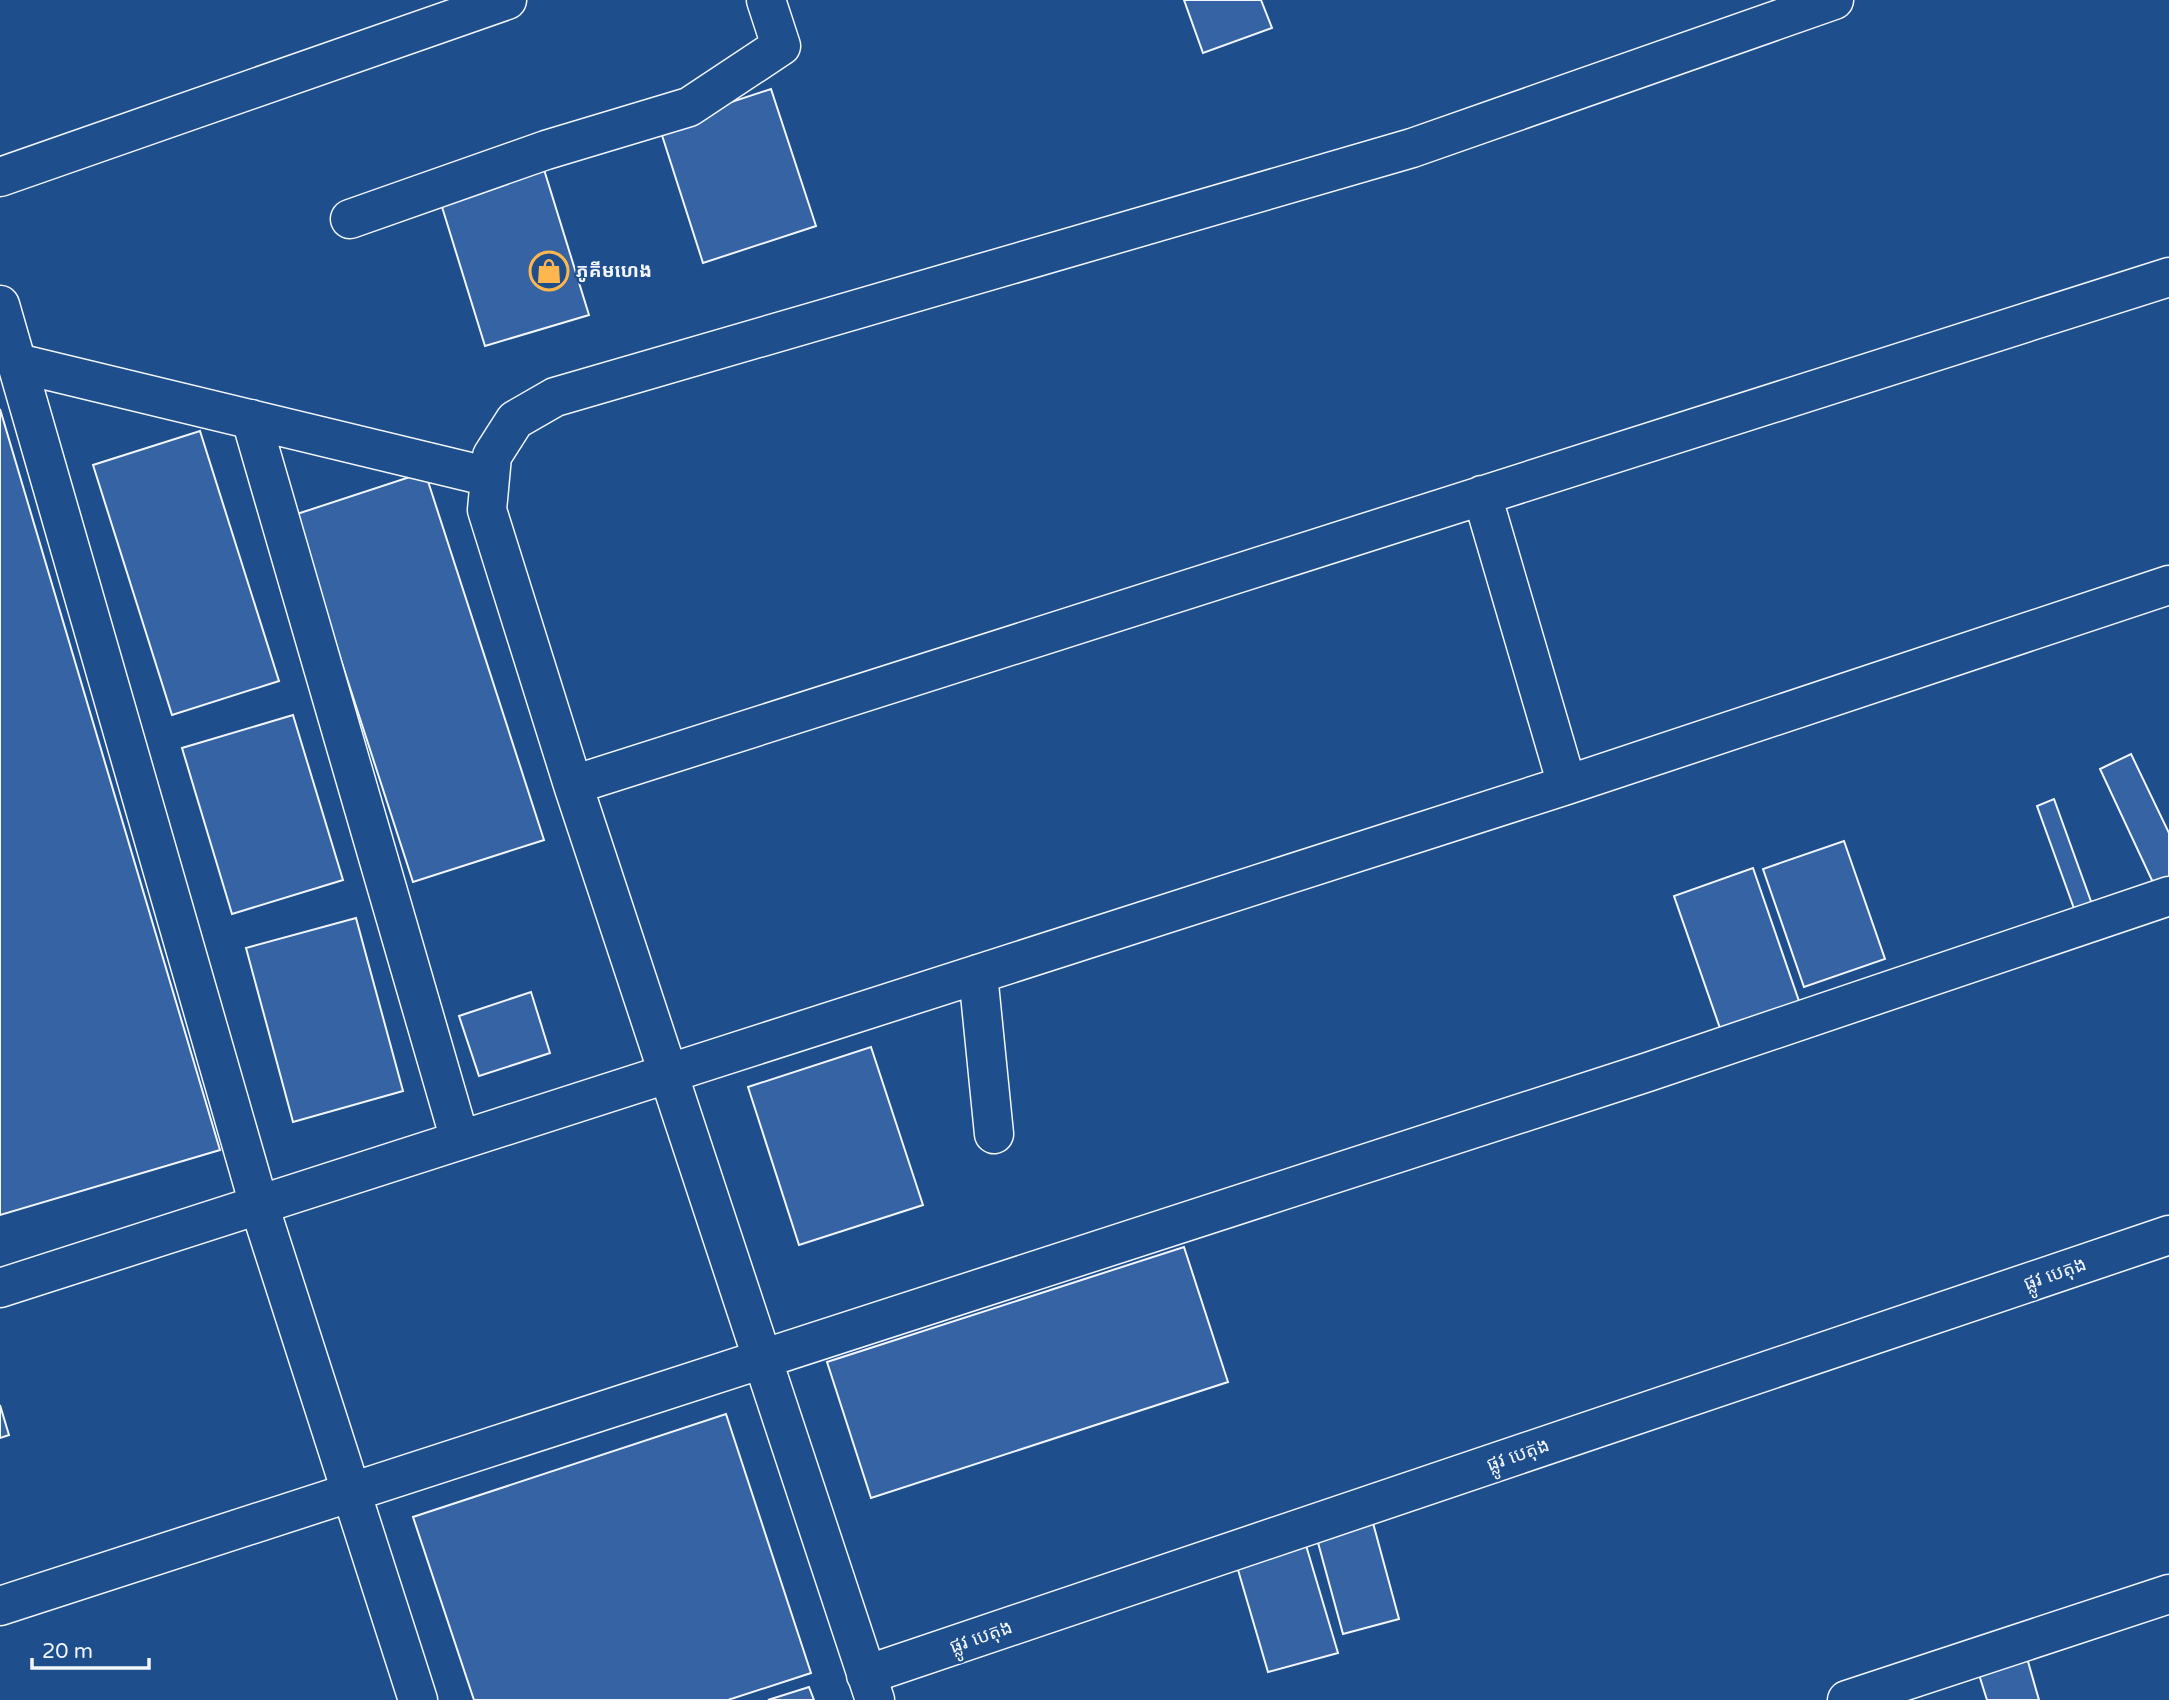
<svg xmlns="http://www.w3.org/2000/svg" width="2169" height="1700" font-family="'Varela Round','Noto Sans Khmer',sans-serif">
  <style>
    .building { fill: #3563a3; stroke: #f2f6ff; stroke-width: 2 }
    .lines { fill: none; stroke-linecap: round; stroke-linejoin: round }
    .minor-casing { stroke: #f2f6ff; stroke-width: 41 }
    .major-casing { stroke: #f2f6ff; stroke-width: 41 }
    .minor { stroke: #1f4e8c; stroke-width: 38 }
    .major { stroke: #1f4e8c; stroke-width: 38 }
    .labels { text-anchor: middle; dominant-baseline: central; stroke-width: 5; stroke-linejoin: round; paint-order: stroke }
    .poi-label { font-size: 19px; font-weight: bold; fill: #f2f6ff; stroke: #1f4e8c; text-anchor: start }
    .street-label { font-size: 19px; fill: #f2f6ff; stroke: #1f4e8c }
  </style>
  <rect width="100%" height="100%" fill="#1f4e8c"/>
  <!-- building -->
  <path class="building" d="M 1184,0 L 1261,0 L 1272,28 L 1203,53 Z
    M 771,89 L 816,226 L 703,263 L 659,126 Z
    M 542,163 L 589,315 L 485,346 L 438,194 Z
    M 0,409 L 220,1150 L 0,1215 Z
    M 200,431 L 279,681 L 172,715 L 93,465 Z
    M 425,472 L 544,840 L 413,882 L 294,515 Z
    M 293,715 L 343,880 L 232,914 L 182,748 Z
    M 2131,754 L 2169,833 L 2169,883 L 2156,889 L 2100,769 Z
    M 2054,799 L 2093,907 L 2076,914 L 2037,806 Z
    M 1844,841 L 1885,959 L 1804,987 L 1763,869 Z
    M 1753,868 L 1801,1007 L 1722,1034 L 1674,896 Z
    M 356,918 L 403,1091 L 293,1122 L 246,948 Z
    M 531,992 L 550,1053 L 479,1076 L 459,1016 Z
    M 871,1047 L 923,1205 L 799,1245 L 748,1087 Z
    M 1184,1247 L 1228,1382 L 871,1498 L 827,1362 Z
    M 0,1405 L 9,1435 L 0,1438 Z
    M 726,1414 L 811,1673 L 728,1700 L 474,1700 L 413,1517 Z
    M 1373,1523 L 1399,1619 L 1343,1634 L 1317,1539 Z
    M 1305,1542 L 1338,1653 L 1268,1672 L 1236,1563 Z
    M 2025,1651 L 2039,1700 L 1987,1700 L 1976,1665 Z
    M 809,1687 L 814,1700 L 768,1700 Z"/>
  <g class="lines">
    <defs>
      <path id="minor" d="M 350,219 L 546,150 L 689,107 L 781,46 L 766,0
        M 0,305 L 259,1205 L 418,1700
        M 17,363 L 490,477
        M 251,419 L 460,1140
        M 1482,495 L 1567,785
        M 573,785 L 2169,277
        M 978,974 L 994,1134
        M 0,1288 L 1567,785 L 2169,585
        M 0,1606 L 1648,1072 L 2169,896
        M 866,1675 L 2169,1235
        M 875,1700 L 573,785 L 487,510 L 492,456 L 515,420 L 555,397 L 1412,148 L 1834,0
        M 1847,1700 L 2169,1594"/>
      <path id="major" d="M 0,177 L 507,0"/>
    </defs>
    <!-- minor casing -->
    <use href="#minor" class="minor-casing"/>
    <!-- major casing -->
    <use href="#major" class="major-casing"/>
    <!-- minor -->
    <use href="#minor" class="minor"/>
    <!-- major -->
    <use href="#major" class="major"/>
  </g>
  <!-- icons -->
  <defs>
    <symbol id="shop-ring" viewBox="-11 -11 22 22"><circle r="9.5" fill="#1f4e8c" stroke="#ffb74d" stroke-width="1.5"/><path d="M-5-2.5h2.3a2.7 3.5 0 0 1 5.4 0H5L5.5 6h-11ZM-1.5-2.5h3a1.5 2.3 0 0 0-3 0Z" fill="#ffb74d"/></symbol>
  </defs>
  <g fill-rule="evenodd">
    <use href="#shop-ring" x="527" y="249" width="44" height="44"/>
  </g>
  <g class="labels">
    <!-- poi labels -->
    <g class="poi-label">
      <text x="576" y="271">ភូគីមហេង</text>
    </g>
    <!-- street labels -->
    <g class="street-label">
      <text transform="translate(2055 1274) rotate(-19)">ផ្លូវ បេតុង</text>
      <text transform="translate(1518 1455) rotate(-19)">ផ្លូវ បេតុង</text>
      <text transform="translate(981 1637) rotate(-19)">ផ្លូវ បេតុង</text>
    </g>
  </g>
  <!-- scale -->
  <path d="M32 1658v10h117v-10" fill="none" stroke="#f2f6ff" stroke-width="3.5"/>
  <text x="42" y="1658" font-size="21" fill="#f2f6ff" stroke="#1f4e8c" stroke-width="5" paint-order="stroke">20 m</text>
</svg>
